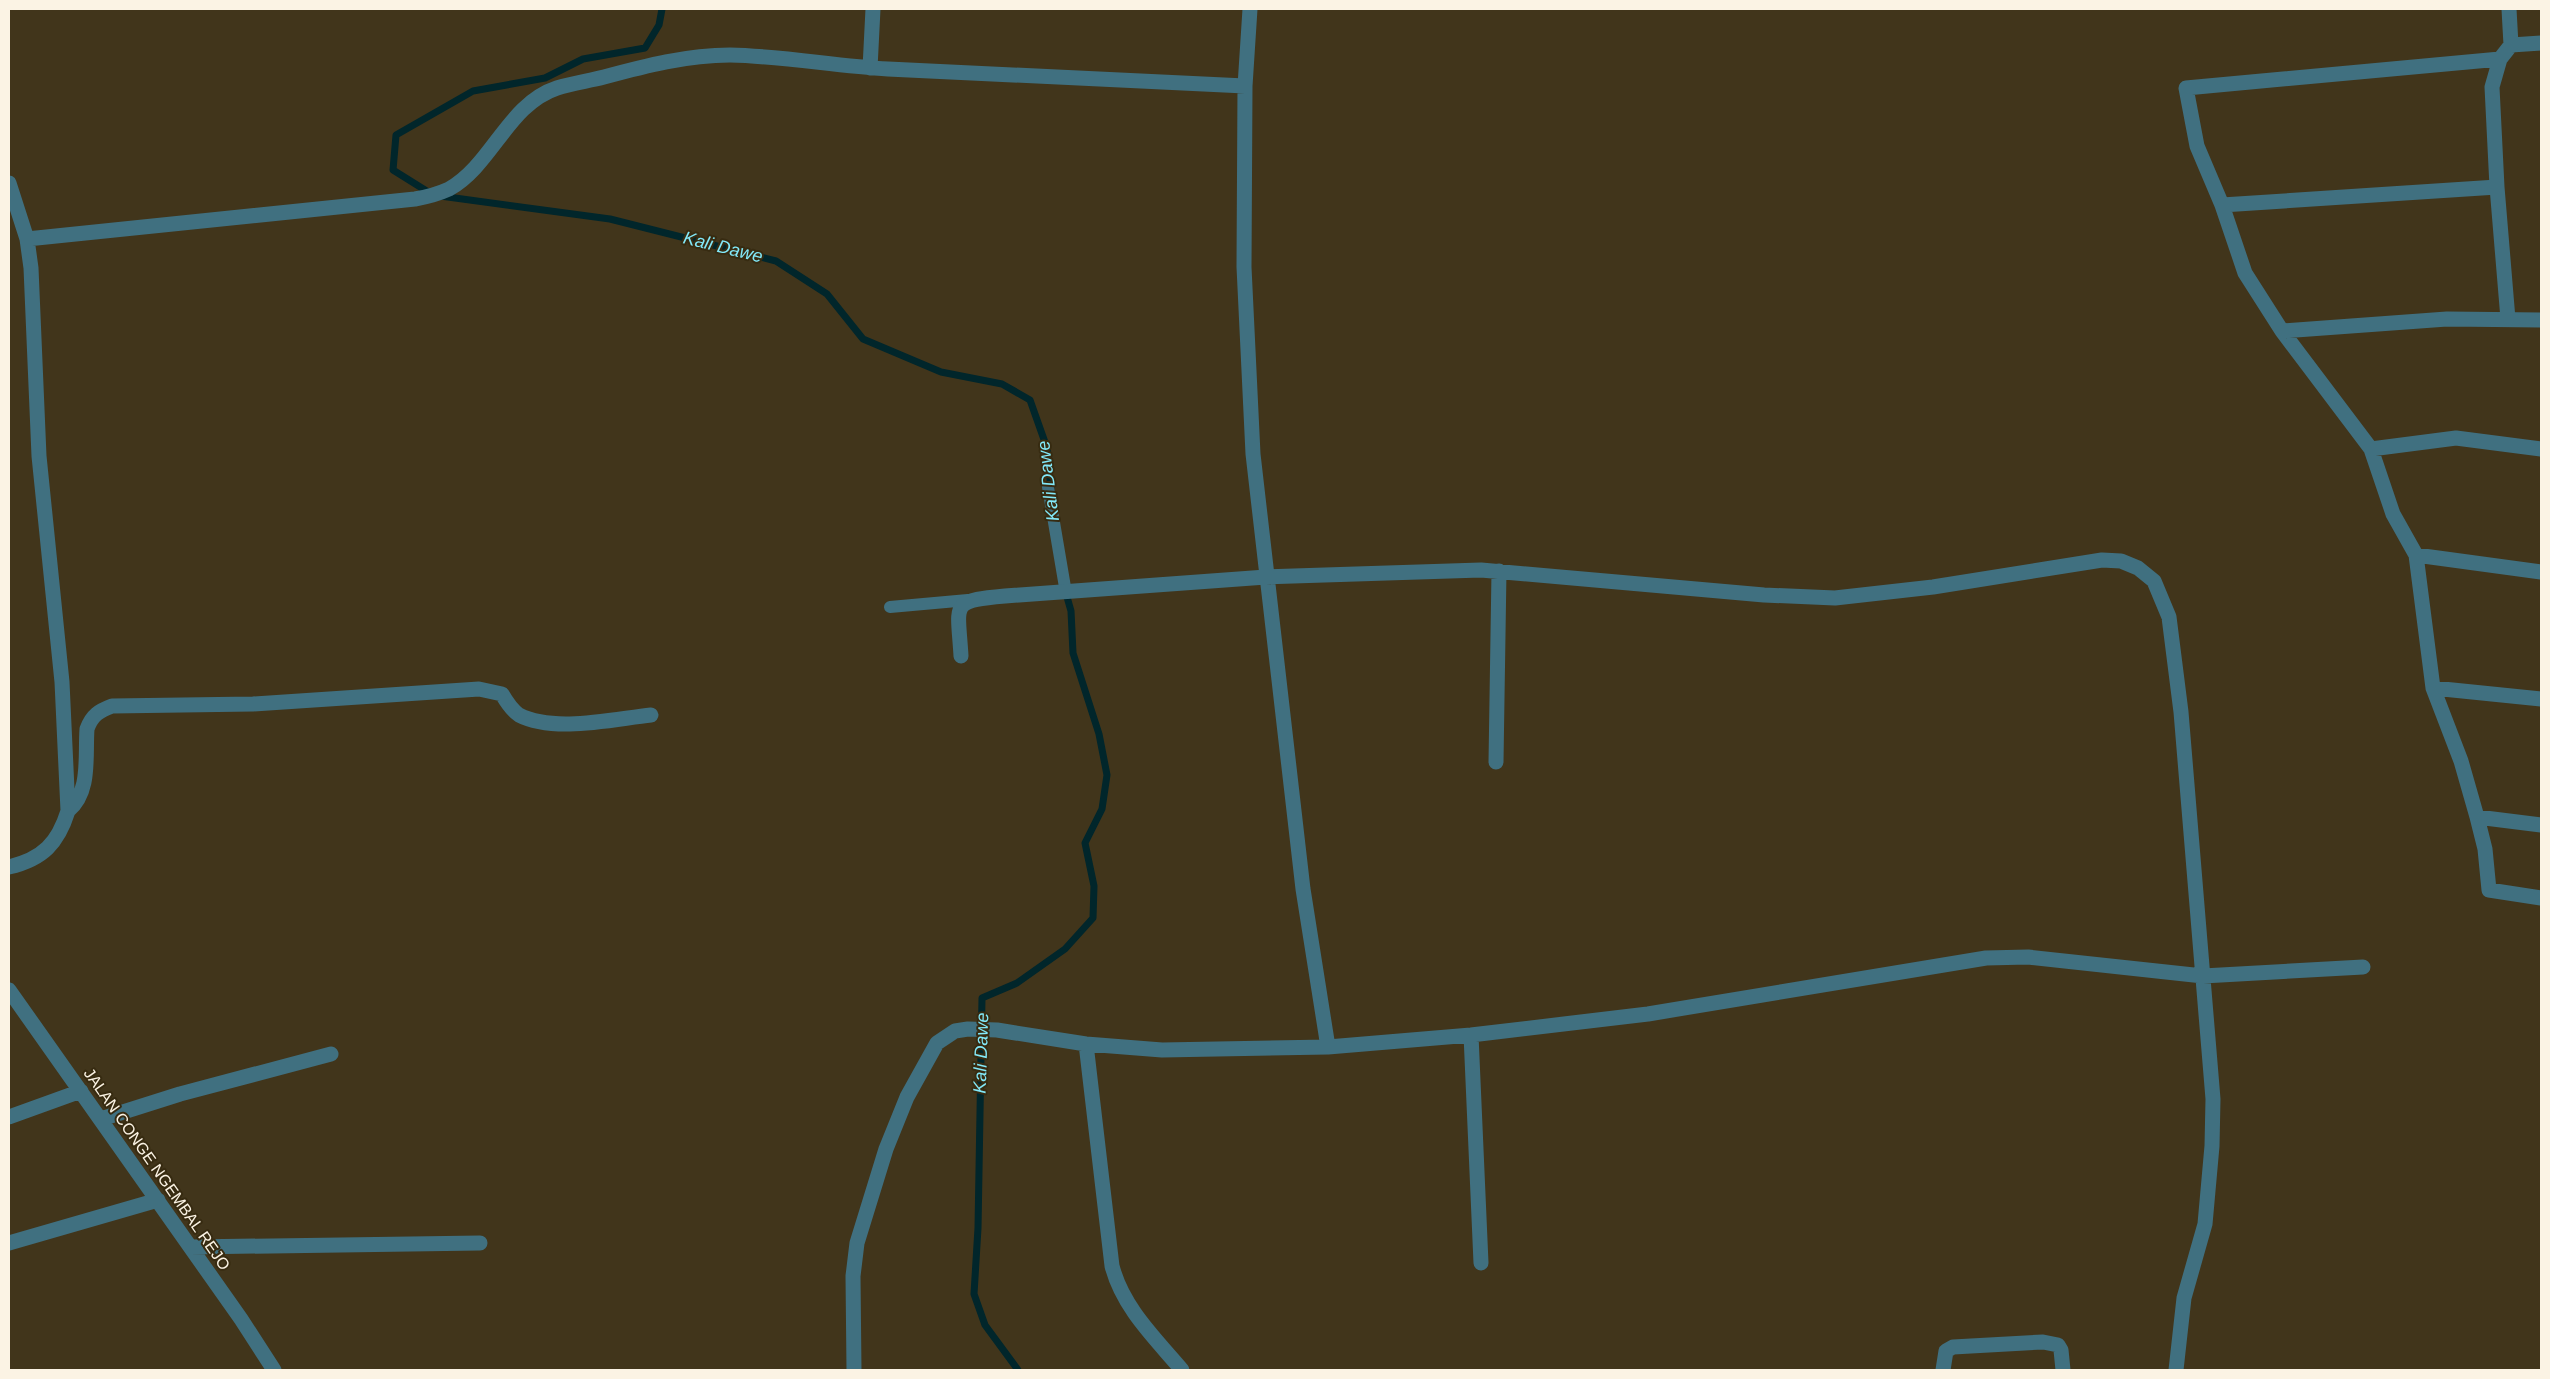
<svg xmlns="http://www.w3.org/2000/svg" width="2550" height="1379" font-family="Arial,sans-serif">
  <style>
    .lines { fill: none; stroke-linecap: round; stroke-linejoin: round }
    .stream { stroke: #01262b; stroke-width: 7 }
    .lane { stroke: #407080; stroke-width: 12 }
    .street { stroke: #407080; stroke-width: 15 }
    .labels { text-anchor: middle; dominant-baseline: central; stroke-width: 4; stroke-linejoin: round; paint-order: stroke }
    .street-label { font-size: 16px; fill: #fbf3e4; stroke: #372b11 }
    .water-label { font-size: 18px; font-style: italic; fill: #83e9f9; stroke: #372b11 }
  </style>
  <rect width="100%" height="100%" fill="#41351b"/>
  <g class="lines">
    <!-- stream -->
    <path class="stream" d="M 662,9 L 659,25 L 645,48 L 583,59 L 545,78 L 473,91 L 396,135 L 393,170 L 433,195 L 610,219 L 776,261 L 827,294 L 863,339 L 941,372 L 1002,384 L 1030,400 L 1047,448 L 1051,490
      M 1018,1370 L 985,1325 L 974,1294 L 978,1228 L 982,998 L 1017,983 L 1065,949 L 1093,918 L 1094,886 L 1085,843 L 1102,809 L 1107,775 L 1099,734 L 1073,653 L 1071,611 L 1065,590"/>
    <!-- lane -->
    <path class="lane" d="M 1048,487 L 1066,593
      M 890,607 L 968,600"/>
    <!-- street -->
    <path class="street" d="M 1250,9 L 1245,86 L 1244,267 L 1253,454 L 1303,889 L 1328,1047
      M 2509,9 L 2511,45
      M 2500,59 L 2186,88 L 2197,146 L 2222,205 L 2245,273 L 2282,331 L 2371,449 L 2393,514 L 2416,555 L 2433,688 L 2461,761 L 2477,817 L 2485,849 L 2489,890 L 2541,898
      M 870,68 L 873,9
      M 9,183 L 27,239 L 31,268 L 39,456 L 62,682 L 68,811 C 58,843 43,859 9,867
      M 2222,205 L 2497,187
      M 27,239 L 415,199 C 427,197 438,194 449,189 C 492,165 508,104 557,88 C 572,83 589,81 604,77 C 645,66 687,55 730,55 C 783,56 835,66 888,69 C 1007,74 1126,80 1245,86
      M 2508,319 L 2497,187 L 2492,87 L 2500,59 L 2511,45 L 2541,43
      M 2282,331 L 2447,319 L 2541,320
      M 2371,449 L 2456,438 L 2541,449
      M 2416,555 L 2541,572
      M 961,656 C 958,603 949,601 1005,596 L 1266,577 L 1481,570 L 1764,595 L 1835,598 L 1933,587 L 2102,560 L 2121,561 L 2138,568 L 2154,581 L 2169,617 L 2181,712 L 2213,1099 L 2212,1146 L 2205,1224 L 2184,1298 L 2176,1370
      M 2433,688 L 2541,699
      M 1496,762 L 1499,571
      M 68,811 C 91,792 85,757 87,729 C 92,715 99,711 112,706 L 253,704 L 479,689 L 502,694 C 506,701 512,710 519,715 C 554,733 613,719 651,715
      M 2477,817 L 2541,825
      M 9,990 L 241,1319 L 274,1370
      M 1471,1035 L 1481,1263
      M 1086,1044 L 1112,1266 C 1123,1308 1155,1338 1182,1370
      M 9,1117 L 81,1091
      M 101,1119 L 180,1094 L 331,1054
      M 9,1243 L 158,1200
      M 191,1247 L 480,1243
      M 854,1370 L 853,1276 L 857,1243 L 886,1149 L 907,1097 L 937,1043 L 955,1031 L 968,1029 L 997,1030 L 1086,1044 L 1162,1050 L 1328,1047 L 1471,1035 L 1648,1014 L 1986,958 L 2028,957 L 2203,976 L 2363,967
      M 1943,1370 L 1946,1351 L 1953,1347 L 2043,1342 L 2058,1345 L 2061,1350 L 2063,1370"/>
  </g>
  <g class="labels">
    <!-- street labels -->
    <g class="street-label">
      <text transform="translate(157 1169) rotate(55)">JALAN CONGE NGEMBAL REJO</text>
    </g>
    <!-- water labels -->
    <g class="water-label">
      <text transform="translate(723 247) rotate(14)">Kali Dawe</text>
      <text transform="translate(1048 481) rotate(-97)">Kali Dawe</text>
      <text transform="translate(981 1053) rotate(-88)">Kali Dawe</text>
    </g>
  </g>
  <!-- border -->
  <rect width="2550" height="1379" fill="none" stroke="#fbf3e4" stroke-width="20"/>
</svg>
